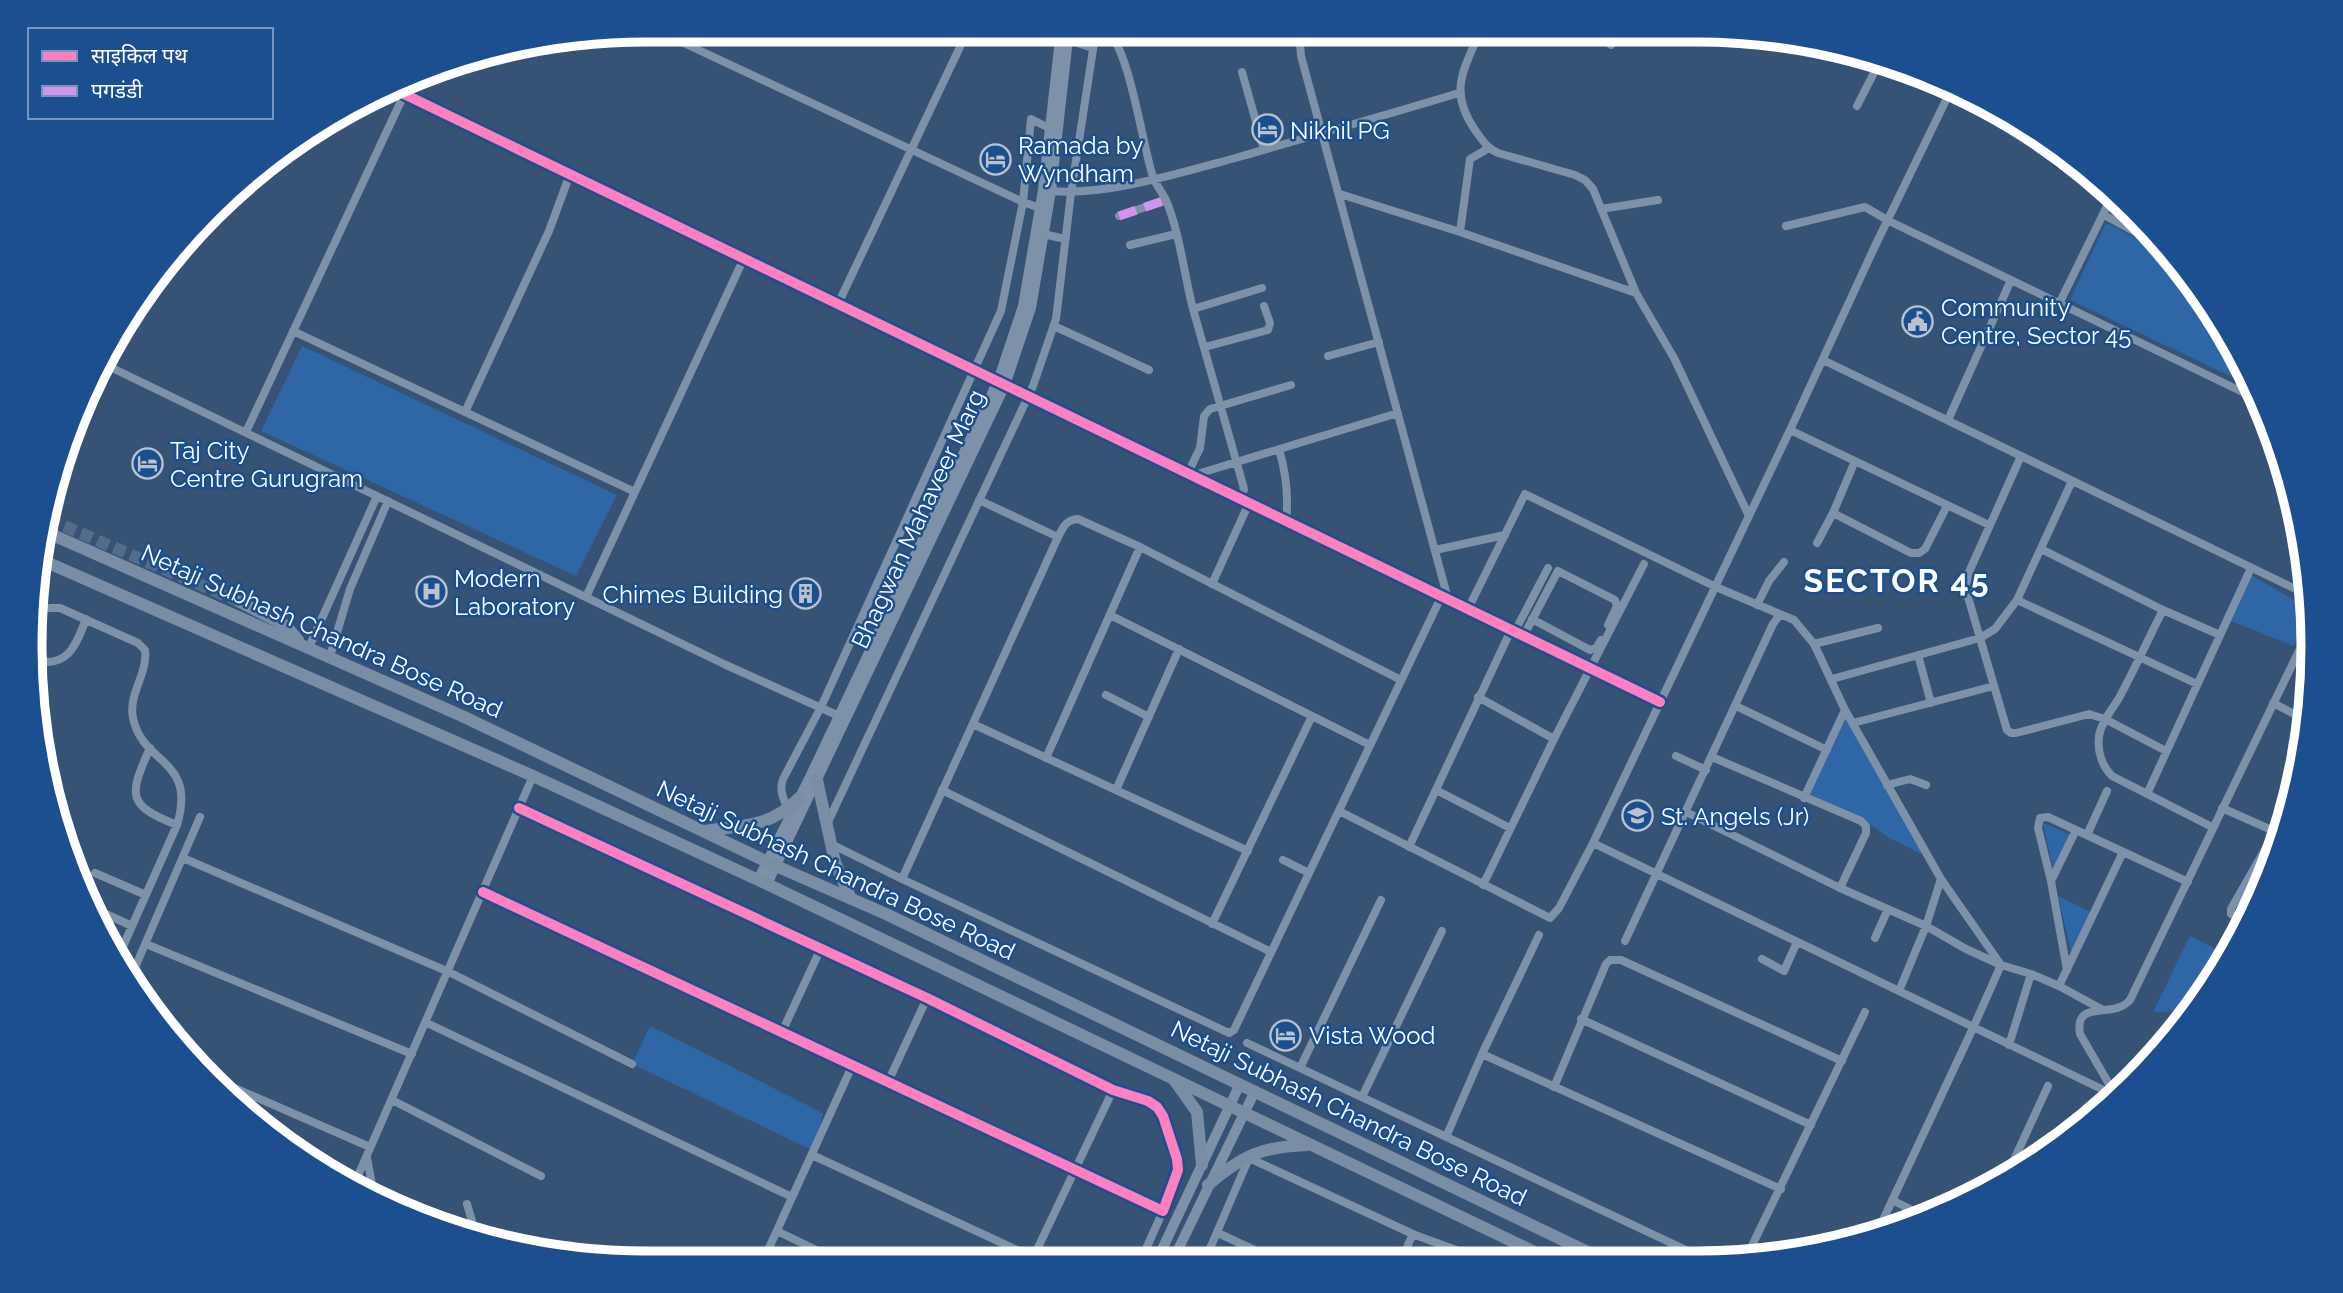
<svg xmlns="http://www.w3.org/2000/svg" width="2343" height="1293" font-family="Raleway,'Noto Sans Devanagari',sans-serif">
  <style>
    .green { fill: #2f66a5 }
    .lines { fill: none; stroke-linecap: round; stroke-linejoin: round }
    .secondary-tunnel { stroke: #546c89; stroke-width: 12; stroke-dasharray: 12 6; stroke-linecap: butt }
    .minor { stroke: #7d92a8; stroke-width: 8 }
    .tertiary { stroke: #7d92a8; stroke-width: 10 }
    .secondary { stroke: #798da4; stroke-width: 12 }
    .quiet { stroke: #d193ec; stroke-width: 9; stroke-dasharray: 18 9; stroke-linecap: butt }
    .cycleway-casing { stroke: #1b4f8f; stroke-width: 15 }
    .cycleway { stroke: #ff80c0; stroke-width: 10 }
    .labels { text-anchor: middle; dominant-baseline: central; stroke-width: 5; stroke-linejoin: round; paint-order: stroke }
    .poi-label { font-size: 24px; fill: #fff; stroke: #1b4f8f; text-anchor: start }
    .street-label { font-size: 24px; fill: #fff; stroke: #1b4f8f }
    .district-label { font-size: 32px; font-weight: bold; letter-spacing: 2px; fill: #fff; stroke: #1b4f8f }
    .rim { fill: none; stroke: #fff; stroke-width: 9 }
  </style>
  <rect width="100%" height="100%" fill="#365274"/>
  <!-- green -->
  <path class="green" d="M 2106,223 L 2172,256 L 2186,271 L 2250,374 L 2255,388 L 2070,300 Z
    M 302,346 L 617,495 L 576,576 L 261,431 Z
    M 2251,575 L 2310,609 L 2294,646 L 2231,621 Z
    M 1845,716 L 1926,856 L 1889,838 L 1871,825 L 1807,796 Z
    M 2043,823 L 2071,835 L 2054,873 Z
    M 2058,896 L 2091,912 L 2072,955 Z
    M 2190,936 L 2230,956 L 2188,1011 L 2153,1012 Z
    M 650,1026 L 823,1113 L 814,1151 L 632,1064 Z"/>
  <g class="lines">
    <!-- secondary-tunnel -->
    <path class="secondary-tunnel" d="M 48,519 L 240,602"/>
    <!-- minor -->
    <path class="minor" d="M 656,30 L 1023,202 L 1040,208
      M 1047,30 L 1059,37 L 1093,48
      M 1107,30 C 1130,51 1142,143 1153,177 C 1156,185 1162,192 1166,200 C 1180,234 1184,274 1193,309
      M 1299,31 L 1301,56 L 1448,599
      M 1480,31 C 1464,70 1448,91 1475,130 C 1482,140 1487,148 1498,153 L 1575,175 L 1585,180 L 1593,189 L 1636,293 L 1674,358 L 1749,516
      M 1524,31 L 1533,34
      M 1611,45 L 1615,31
      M 1876,59 L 2055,148
      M 1242,72 L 1264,150
      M 404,94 L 1660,702
      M 1857,106 L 1880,61
      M 1051,191 C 1108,196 1183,172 1239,157 C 1312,136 1386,115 1459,93
      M 1340,194 L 1460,232 L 1636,293
      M 1601,209 L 1658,200
      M 2104,215 L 2163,247
      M 1119,216 L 1166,200
      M 1786,226 L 1865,207 L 1889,221 L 2259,400
      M 1460,232 L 1470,159 L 1489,148
      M 1043,234 L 1065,239
      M 1130,245 L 1176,234
      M 838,304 L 968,30
      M 2059,304 L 2113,194
      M 1054,326 L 1149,370
      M 293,331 L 635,492
      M 1205,347 L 1268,330 L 1270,323 L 1264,306
      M 1328,356 L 1379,342
      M 1823,360 L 2310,596
      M 106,365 L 726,665 L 839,716
      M 465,412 L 549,231 L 570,174
      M 1948,420 L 2011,280
      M 1790,430 L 1989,525
      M 246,432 L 409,84
      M 1279,449 C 1286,473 1289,495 1286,521
      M 1188,473 L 1200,448 L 1204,416 L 1210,409 L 1291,385
      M 1194,475 L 1398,413
      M 2072,481 L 2017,600 L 1995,629 L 1980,638 L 2007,730 L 2011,733 L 2016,733 L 2089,714 L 2105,719 L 2166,751
      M 1239,498 L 1244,490 L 1243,485 L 1193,309 L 1262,288
      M 979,500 L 1058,537
      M 1833,513 L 1911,553 L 1919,553 L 1925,549 L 1947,506
      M 1817,543 L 1833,513 L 1855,461
      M 2041,549 L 2163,610 L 2220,635
      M 1435,550 L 1505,535
      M 1212,584 L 1249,503
      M 586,597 L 744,258
      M 2017,600 L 2197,684
      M 1757,605 L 1769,581 L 1784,562
      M 1468,609 L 1525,494 L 1716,587 L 1794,620 L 1814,644 L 1845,710 L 1941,879 L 2001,965
      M 2163,610 C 2148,639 2135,669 2119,698 C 2112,710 2101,722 2099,736 C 2097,751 2102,766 2112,776 L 2212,827
      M 39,611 L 45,608 L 60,608 L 138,643 L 145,650 C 148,674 128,694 133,718 C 143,766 197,758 177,825 L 120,953
      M 1110,615 L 1370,745
      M 1532,619 L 1590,650 L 1596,648 L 1601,640
      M 1515,631 L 1548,568
      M 1524,635 L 1558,571 L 1615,600 L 1617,606 L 1608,625
      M 1814,644 L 1878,628
      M 309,647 L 377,496
      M 1918,655 L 1931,703
      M 330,656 L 350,589 L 388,501
      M 34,660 C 67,669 76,646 86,619
      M 1832,679 L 1980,638 L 1968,597 L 1969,572 L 2021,456
      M 1106,695 L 1149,717
      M 1478,697 L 1554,739
      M 2273,703 L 2308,721
      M 1736,706 L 1827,750
      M 1853,723 L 1994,686
      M 973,724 L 1248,851
      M 150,748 C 129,795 126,805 177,825
      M 1676,756 L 1706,770
      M 1712,757 L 1861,821 L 1866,826 L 1866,833 L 1840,888
      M 1046,758 L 1140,547
      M 1887,785 L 1910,779 L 1926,785
      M 942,790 L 1271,952
      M 1116,790 L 1179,649
      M 1436,790 L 1510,828
      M 2147,794 L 2251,568
      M 1804,798 L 1845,710
      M 2222,808 L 2283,835
      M 788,809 C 783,798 779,790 783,779 L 821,707 L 1001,311 L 1023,202 L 1031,119 L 1049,128
      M 1339,811 L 1550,918 L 1559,908 L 1593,843 L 1790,430 L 1875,246 L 1948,96
      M 1686,812 L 1840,888 L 1926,926 L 1966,949 L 2001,965 L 2031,974 L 2059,986 L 2103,1010
      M 827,824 L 1033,386 L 1056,319 L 1071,193 L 1096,30
      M 2087,835 L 2107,791
      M 1593,843 L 2116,1096
      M 831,844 L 902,879 L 1229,1033 L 1234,1030 L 1442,595
      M 1409,847 L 1511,630
      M 183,858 L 449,972 L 632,1064
      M 1283,860 L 1309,873
      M 95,873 L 146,895
      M 902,879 L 1058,537 C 1064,526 1066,520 1078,519 L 1140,547 L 1401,680
      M 2051,881 L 2076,830
      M 1483,885 L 1554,739 L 1644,564
      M 483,892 L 1163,1211 L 1178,1170 L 1177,1159 L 1163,1116 L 1157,1107 L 1148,1101 L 1113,1090 L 927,998 L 519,808
      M 93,908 L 132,926
      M 2246,922 L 2231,914 L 2231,909 L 2275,832
      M 1212,924 L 1312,716
      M 1875,938 L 1888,909
      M 1625,941 L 1773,624 L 1779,616
      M 146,944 L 412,1054
      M 1762,959 L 1784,971 L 1797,942
      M 2067,970 L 2051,881 L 2038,828 L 2040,818 L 2048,817 L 2188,882
      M 133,972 L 200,817
      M 2059,986 L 2123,852
      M 1899,991 L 1926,926 L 1941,879
      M 1581,1019 L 1811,1125
      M 427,1023 L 792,1197
      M 782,1032 L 821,948
      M 1247,1043 L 1703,1258
      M 2009,1045 L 2031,974
      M 1482,1054 L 1781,1189
      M 1300,1068 L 1381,900
      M 214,1079 L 370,1147
      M 888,1082 L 927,998
      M 1554,1087 L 1606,964 L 1610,960 L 1621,960 L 1842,1061
      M 2116,1096 L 2080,1034 C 2074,998 2113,1020 2130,1000 L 2311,626
      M 1362,1097 L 1442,931
      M 392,1100 L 541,1176
      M 1446,1137 L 1482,1054 L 1539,935
      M 812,1155 L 1039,1260
      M 367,1158 L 374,1195
      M 2013,1161 L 2025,1167
      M 2007,1175 L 2048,1086
      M 353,1187 L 533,776
      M 1892,1200 L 1924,1216
      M 467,1204 L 477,1238
      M 777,1231 L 839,1261
      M 1218,1233 L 1276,1260
      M 1876,1235 L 1973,1028 L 2001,965
      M 1033,1258 L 1113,1090
      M 1746,1258 L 1865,1012
      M 1402,1259 L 1411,1238 L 1415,1235 L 1470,1255 L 1468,1259
      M 1141,1260 L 1163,1211
      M 1205,1260 L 1249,1158 L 1415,1235
      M 763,1261 L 852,1066"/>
    <!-- tertiary -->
    <path class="tertiary" d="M 758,880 L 810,777 L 998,381 L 1023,306 L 1043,190 L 1061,30
      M 767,884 L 1005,385 L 1031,308 L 1051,191 L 1069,30
      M 1157,1260 L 1240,1084
      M 1173,1260 L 1255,1091"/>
    <!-- secondary -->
    <path class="secondary" d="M 46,532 L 462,716 L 776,866 L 886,914 L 1602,1259
      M 44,561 L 533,776 L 767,884 L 1549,1259
      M 240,602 L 285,625 L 298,640
      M 817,780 L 835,862 L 851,899
      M 704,831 C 743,825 770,828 799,798
      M 1175,1081 L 1197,1112 L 1202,1165
      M 1208,1185 C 1243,1155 1261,1147 1307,1145"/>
    <!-- quiet -->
    <path class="quiet" d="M 1611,45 L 1615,31
      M 1119,216 L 1166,200"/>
    <defs>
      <path id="cycleway" d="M 404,94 L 1660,702
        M 483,892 L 1163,1211 L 1178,1170 L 1177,1159 L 1163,1116 L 1157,1107 L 1148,1101 L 1113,1090 L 927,998 L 519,808"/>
    </defs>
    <!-- cycleway casing -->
    <use href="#cycleway" class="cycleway-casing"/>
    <!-- cycleway -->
    <use href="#cycleway" class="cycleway"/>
  </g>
  <!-- icons -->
  <defs>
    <symbol id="hotel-ring" viewBox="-11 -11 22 22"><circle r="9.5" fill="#1b4f8f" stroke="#b9c2ce" stroke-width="1.5"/><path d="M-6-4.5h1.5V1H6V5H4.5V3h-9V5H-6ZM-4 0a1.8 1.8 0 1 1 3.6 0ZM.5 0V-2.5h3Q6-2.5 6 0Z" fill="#b9c2ce"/></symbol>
    <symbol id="civic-ring" viewBox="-11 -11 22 22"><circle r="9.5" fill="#1b4f8f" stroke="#b9c2ce" stroke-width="1.5"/><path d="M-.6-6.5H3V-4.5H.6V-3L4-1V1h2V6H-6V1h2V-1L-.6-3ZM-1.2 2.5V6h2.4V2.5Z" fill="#b9c2ce"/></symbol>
    <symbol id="hospital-ring" viewBox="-11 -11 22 22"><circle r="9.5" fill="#1b4f8f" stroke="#b9c2ce" stroke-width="1.5"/><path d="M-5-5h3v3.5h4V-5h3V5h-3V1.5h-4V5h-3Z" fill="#b9c2ce"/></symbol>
    <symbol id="building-ring" viewBox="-11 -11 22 22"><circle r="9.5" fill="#1b4f8f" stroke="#b9c2ce" stroke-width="1.5"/><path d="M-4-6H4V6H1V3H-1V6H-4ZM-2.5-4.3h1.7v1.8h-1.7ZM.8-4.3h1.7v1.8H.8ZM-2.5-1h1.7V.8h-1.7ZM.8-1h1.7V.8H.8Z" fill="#b9c2ce"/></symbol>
    <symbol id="school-ring" viewBox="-11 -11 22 22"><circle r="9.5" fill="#1b4f8f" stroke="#b9c2ce" stroke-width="1.5"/><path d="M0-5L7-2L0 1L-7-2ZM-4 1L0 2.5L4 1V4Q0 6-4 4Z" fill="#b9c2ce"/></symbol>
  </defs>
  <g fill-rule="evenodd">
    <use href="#hotel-ring" x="1250" y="112" width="35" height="35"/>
    <use href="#hotel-ring" x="978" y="142" width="35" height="35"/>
    <use href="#civic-ring" x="1900" y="304" width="35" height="35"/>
    <use href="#hotel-ring" x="130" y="446" width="35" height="35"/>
    <use href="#hospital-ring" x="414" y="574" width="35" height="35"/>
    <use href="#building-ring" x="788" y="576" width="35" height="35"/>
    <use href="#school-ring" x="1620" y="798" width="35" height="35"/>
    <use href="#hotel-ring" x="1268" y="1018" width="35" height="35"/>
  </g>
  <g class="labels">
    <!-- poi labels -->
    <g class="poi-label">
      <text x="1290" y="130">Nikhil PG</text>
      <text x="1018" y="145">Ramada by<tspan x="1018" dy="28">Wyndham</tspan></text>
      <text x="1941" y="307">Community<tspan x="1941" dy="28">Centre, Sector 45</tspan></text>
      <text x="170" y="450">Taj City<tspan x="170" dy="28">Centre Gurugram</tspan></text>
      <text x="454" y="578">Modern<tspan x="454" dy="28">Laboratory</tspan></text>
      <text x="783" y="594" text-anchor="end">Chimes Building</text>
      <text x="1661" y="816">St. Angels (Jr)</text>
      <text x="1309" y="1035">Vista Wood</text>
    </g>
    <!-- street labels -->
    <g class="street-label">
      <text transform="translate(918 519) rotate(-65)">Bhagwan Mahaveer Marg</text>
      <text transform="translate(322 631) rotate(24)">Netaji Subhash Chandra Bose Road</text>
      <text transform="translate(836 870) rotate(25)">Netaji Subhash Chandra Bose Road</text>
      <text transform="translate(1349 1113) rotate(26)">Netaji Subhash Chandra Bose Road</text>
    </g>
    <!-- district labels -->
    <g class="district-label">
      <text x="1897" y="580">SECTOR 45</text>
    </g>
  </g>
  <!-- crop -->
  <path d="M0 0H2343V1293H0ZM646 42H1697A604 604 0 0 1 2301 646V647A604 604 0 0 1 1697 1251H646A604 604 0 0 1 42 647V646A604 604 0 0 1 646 42Z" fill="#1b4f8f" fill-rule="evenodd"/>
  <path class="rim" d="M646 42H1697A604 604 0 0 1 2301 646V647A604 604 0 0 1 1697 1251H646A604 604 0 0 1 42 647V646A604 604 0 0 1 646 42Z"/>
  <!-- legend -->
  <rect x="28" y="28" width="245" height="91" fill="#1b4f8f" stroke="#7695bc" stroke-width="2"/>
  <rect x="42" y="51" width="35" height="10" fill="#ff80c0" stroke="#7695bc" stroke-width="2"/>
  <text x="91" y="63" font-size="21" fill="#ffffff">साइकिल पथ</text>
  <rect x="42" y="86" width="35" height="10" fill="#d193ec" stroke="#7695bc" stroke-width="2"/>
  <text x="91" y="98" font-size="21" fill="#ffffff">पगडंडी</text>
</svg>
